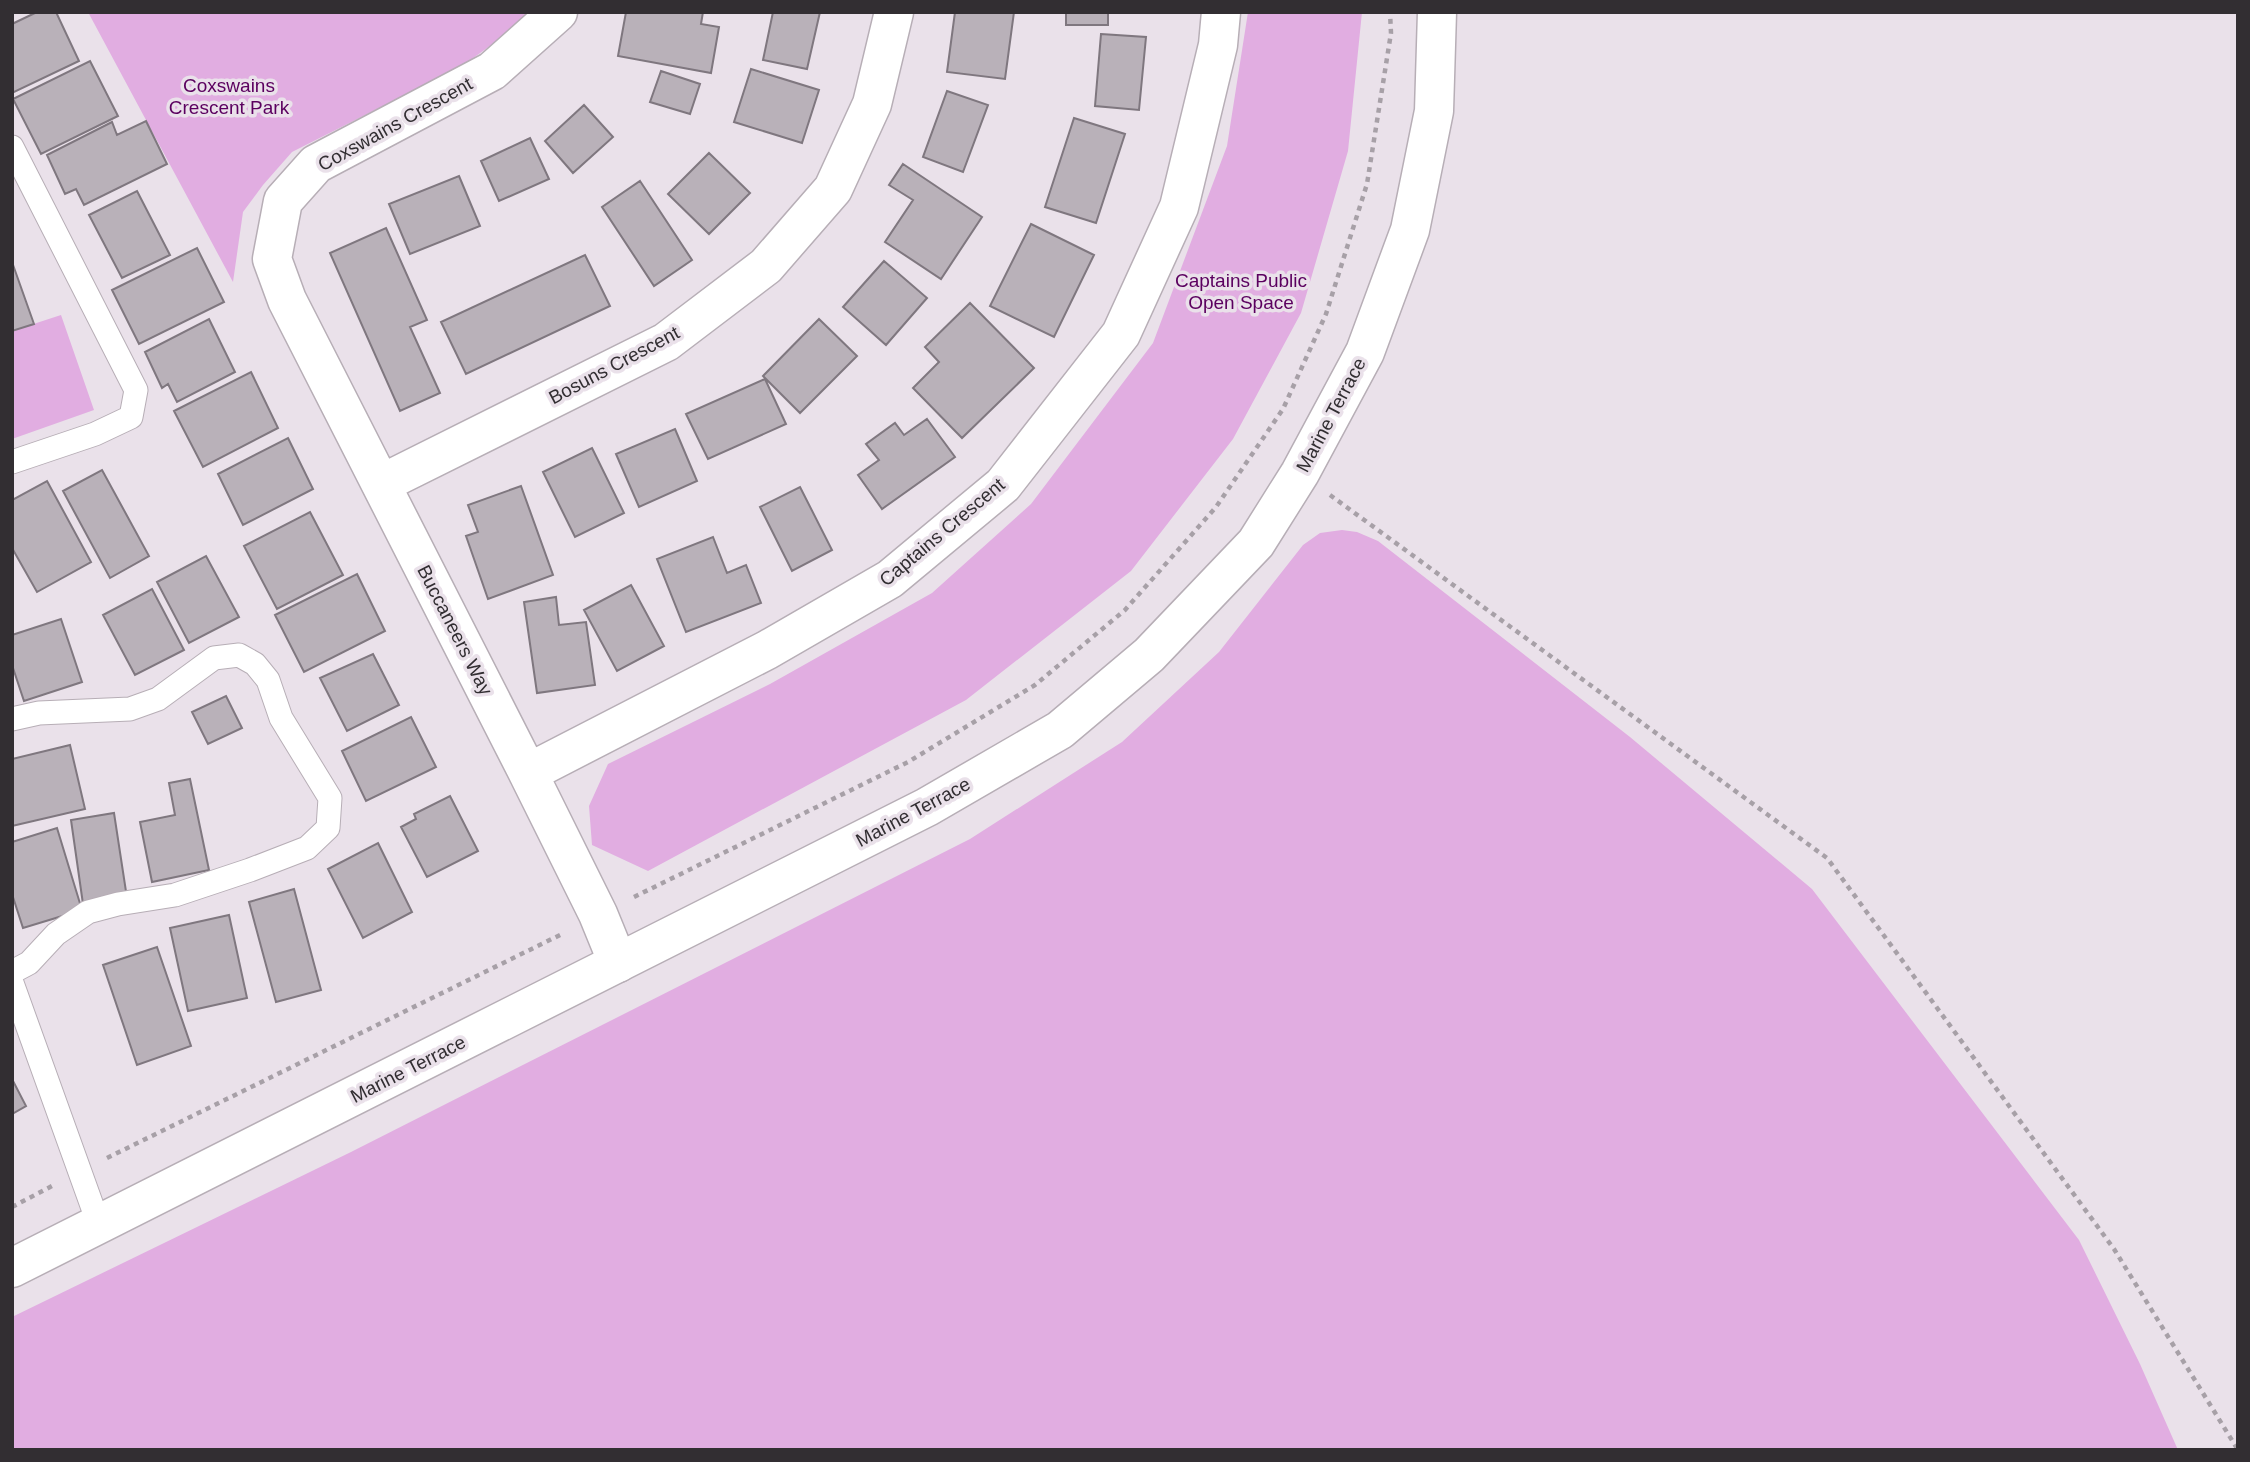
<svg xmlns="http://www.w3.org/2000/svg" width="2250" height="1462" font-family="Helvetica,sans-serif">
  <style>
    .green { fill: #e1ade1 }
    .building { fill: #b9b1b9; stroke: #7f777f; stroke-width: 2 }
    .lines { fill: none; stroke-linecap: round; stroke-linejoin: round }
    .service-casing { stroke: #b7aeb6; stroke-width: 25 }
    .minor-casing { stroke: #b7aeb6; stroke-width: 41 }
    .tertiary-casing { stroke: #b7aeb6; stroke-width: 41 }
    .path { stroke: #a7a0a7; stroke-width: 4.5; stroke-dasharray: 5 5; stroke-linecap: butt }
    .service { stroke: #fff; stroke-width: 23 }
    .minor { stroke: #fff; stroke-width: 38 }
    .tertiary { stroke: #fff; stroke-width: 38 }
    .labels { text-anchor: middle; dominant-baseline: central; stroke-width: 7; stroke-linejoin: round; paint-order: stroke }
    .park-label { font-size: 19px; fill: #5b005f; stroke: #eae1ea }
    .street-label { font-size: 19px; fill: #322e32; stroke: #eae1ea }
  </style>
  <rect width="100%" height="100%" fill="#eae1ea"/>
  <!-- green -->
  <path class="green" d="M 88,12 L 531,12 L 508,33 L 462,66 L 292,152 L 263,185 L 243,212 L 233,282 Z
    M 1248,12 L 1362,12 L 1348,151 L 1301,313 L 1233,439 L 1131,571 L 966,700 L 648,871 L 592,845 L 589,806 L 608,764 L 770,684 L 932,593 L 1031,504 L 1153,343 L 1227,146 Z
    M 61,315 L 94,410 L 12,439 L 12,331 Z
    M 1342,530 L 1357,532 L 1378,541 L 1630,737 L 1812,889 L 2079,1240 L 2140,1364 L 2178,1450 L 12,1450 L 12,1317 L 351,1152 L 970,839 L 1122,742 L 1219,652 L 1303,545 L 1320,533 Z"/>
  <!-- building -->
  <path class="building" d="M 37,12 L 56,12 L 79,61 L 12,93 L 12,24 Z
    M 626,12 L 703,12 L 701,24 L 719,27 L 711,73 L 618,56 Z
    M 773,12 L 820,12 L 807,69 L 763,60 Z
    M 955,12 L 1014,12 L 1005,79 L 947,72 Z
    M 1066,12 L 1108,12 L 1108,25 L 1066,25 Z
    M 1101,34 L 1146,37 L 1139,110 L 1095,106 Z
    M 90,61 L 118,116 L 41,154 L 13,99 Z
    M 751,69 L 819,90 L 802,143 L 734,122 Z
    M 661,71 L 700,84 L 690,114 L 650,102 Z
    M 947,91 L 988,105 L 963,172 L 923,157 Z
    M 584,105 L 613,137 L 573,173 L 545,141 Z
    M 1074,118 L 1125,134 L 1096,223 L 1045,207 Z
    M 146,121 L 167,164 L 84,205 L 76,189 L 65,194 L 47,155 L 112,122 L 117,135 Z
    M 530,138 L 549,179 L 499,201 L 481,161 Z
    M 709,153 L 750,193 L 709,234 L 668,194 Z
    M 903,164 L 982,217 L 941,279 L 885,242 L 913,200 L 889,185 Z
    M 459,176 L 480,226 L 410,254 L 389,204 Z
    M 640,181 L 692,260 L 654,286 L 602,207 Z
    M 137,191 L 170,255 L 122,278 L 89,215 Z
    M 1031,224 L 1094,255 L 1054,337 L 990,306 Z
    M 386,228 L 427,320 L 410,327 L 440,393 L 400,411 L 330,253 Z
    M 197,248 L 224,302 L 139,344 L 112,290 Z
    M 585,255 L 610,306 L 466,374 L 441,322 Z
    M 884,261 L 927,298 L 886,345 L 843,307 Z
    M 12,262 L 34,324 L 12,331 Z
    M 970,303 L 1034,368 L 962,438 L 913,388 L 939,362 L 925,347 Z
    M 209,319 L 235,372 L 177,402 L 168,384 L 162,388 L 145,352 Z
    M 819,319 L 857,356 L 800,413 L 763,376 Z
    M 251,372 L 278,428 L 203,467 L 174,411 Z
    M 765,379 L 786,424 L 708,459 L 686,414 Z
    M 927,419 L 955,457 L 882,509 L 858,475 L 879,460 L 866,444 L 895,423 L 904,435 Z
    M 675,429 L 697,481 L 639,507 L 616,454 Z
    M 288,438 L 313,489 L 243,525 L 218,474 Z
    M 592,448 L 624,513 L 575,537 L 543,472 Z
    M 102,470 L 149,556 L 110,578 L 63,491 Z
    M 47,481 L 91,562 L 37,592 L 12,548 L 12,500 Z
    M 521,486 L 553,575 L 488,599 L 466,536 L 478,532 L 468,505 Z
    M 800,487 L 832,550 L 792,571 L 760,507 Z
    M 310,512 L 343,575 L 277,609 L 244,546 Z
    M 713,537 L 727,573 L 746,565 L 761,603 L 686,632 L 657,559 Z
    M 206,556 L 239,617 L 189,643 L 157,582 Z
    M 357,574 L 385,631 L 304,672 L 275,615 Z
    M 631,585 L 664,646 L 617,671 L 584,610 Z
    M 152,589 L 184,650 L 135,675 L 103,615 Z
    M 556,597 L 559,625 L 586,622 L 595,685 L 537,693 L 524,602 Z
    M 61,619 L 82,682 L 24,701 L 12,665 L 12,635 Z
    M 373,654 L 399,705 L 347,731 L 320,678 Z
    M 226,696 L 242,728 L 208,744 L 192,712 Z
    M 411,717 L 436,767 L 366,801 L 342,751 Z
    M 70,745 L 85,809 L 12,826 L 12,759 Z
    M 190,779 L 209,870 L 152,882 L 140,822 L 175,815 L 169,783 Z
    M 450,796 L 478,851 L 427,877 L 401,827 L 416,819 L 414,814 Z
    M 114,813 L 127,898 L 83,904 L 71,820 Z
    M 57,828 L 82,910 L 23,928 L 12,894 L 12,842 Z
    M 378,843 L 412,912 L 363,938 L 328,869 Z
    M 294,889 L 321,990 L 276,1002 L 249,902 Z
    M 229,915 L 247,998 L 188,1011 L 170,928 Z
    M 157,947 L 191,1046 L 137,1065 L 103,965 Z
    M 12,1079 L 26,1106 L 12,1114 Z"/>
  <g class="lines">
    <defs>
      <path id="service" d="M 12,147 L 136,390 L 131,417 L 95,434 L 12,462
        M 12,719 L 39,713 L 130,709 L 158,699 L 214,658 L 239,655 L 255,664 L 268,680 L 281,718 L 330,798 L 328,828 L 307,848 L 250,870 L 175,895 L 118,904 L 88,912 L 56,934 L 29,963 L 12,972
        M 12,983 L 99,1225"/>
      <path id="minor" d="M 558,12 L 492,71 L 316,164 L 283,201 L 272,259 L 287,300 L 528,773 L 598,914 L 618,963
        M 381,484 L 666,342 L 766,266 L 833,189 L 872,104 L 894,12
        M 528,773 L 767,650 L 890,579 L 1003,485 L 1121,334 L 1179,207 L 1218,45 L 1221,12"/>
      <path id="tertiary" d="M 12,1268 L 927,807 L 1060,730 L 1149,655 L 1256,543 L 1300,473 L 1365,352 L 1410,230 L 1434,111 L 1437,12"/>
    </defs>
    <!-- service casing -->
    <use href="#service" class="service-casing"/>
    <!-- minor casing -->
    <use href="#minor" class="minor-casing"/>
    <!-- tertiary casing -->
    <use href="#tertiary" class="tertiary-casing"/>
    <!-- path -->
    <path class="path" d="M 1330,495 L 1827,858 L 2114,1249 L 2238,1450
      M 634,897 L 908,762 L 1035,685 L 1125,610 L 1216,507 L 1283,409 L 1326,314 L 1367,184 L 1391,33 L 1390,12
      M 107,1158 L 564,933
      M 12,1207 L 52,1186"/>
    <!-- service -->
    <use href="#service" class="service"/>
    <!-- minor -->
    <use href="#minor" class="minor"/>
    <!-- tertiary -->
    <use href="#tertiary" class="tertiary"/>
  </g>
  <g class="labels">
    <!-- park labels -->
    <g class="park-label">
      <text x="229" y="85">Coxswains<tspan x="229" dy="22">Crescent Park</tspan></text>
      <text x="1241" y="280">Captains Public<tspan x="1241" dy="22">Open Space</tspan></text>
    </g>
    <!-- street labels -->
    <g class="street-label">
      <text transform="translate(395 124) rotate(-29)">Coxswains Crescent</text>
      <text transform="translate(614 365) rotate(-28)">Bosuns Crescent</text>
      <text transform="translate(1331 415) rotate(-62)">Marine Terrace</text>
      <text transform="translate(942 532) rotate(-40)">Captains Crescent</text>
      <text transform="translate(455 630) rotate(63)">Buccaneers Way</text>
      <text transform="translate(913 812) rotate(-28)">Marine Terrace</text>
      <text transform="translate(408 1069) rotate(-27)">Marine Terrace</text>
    </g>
  </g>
  <!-- border -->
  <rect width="2250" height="1462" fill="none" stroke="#322e32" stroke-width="28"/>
</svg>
